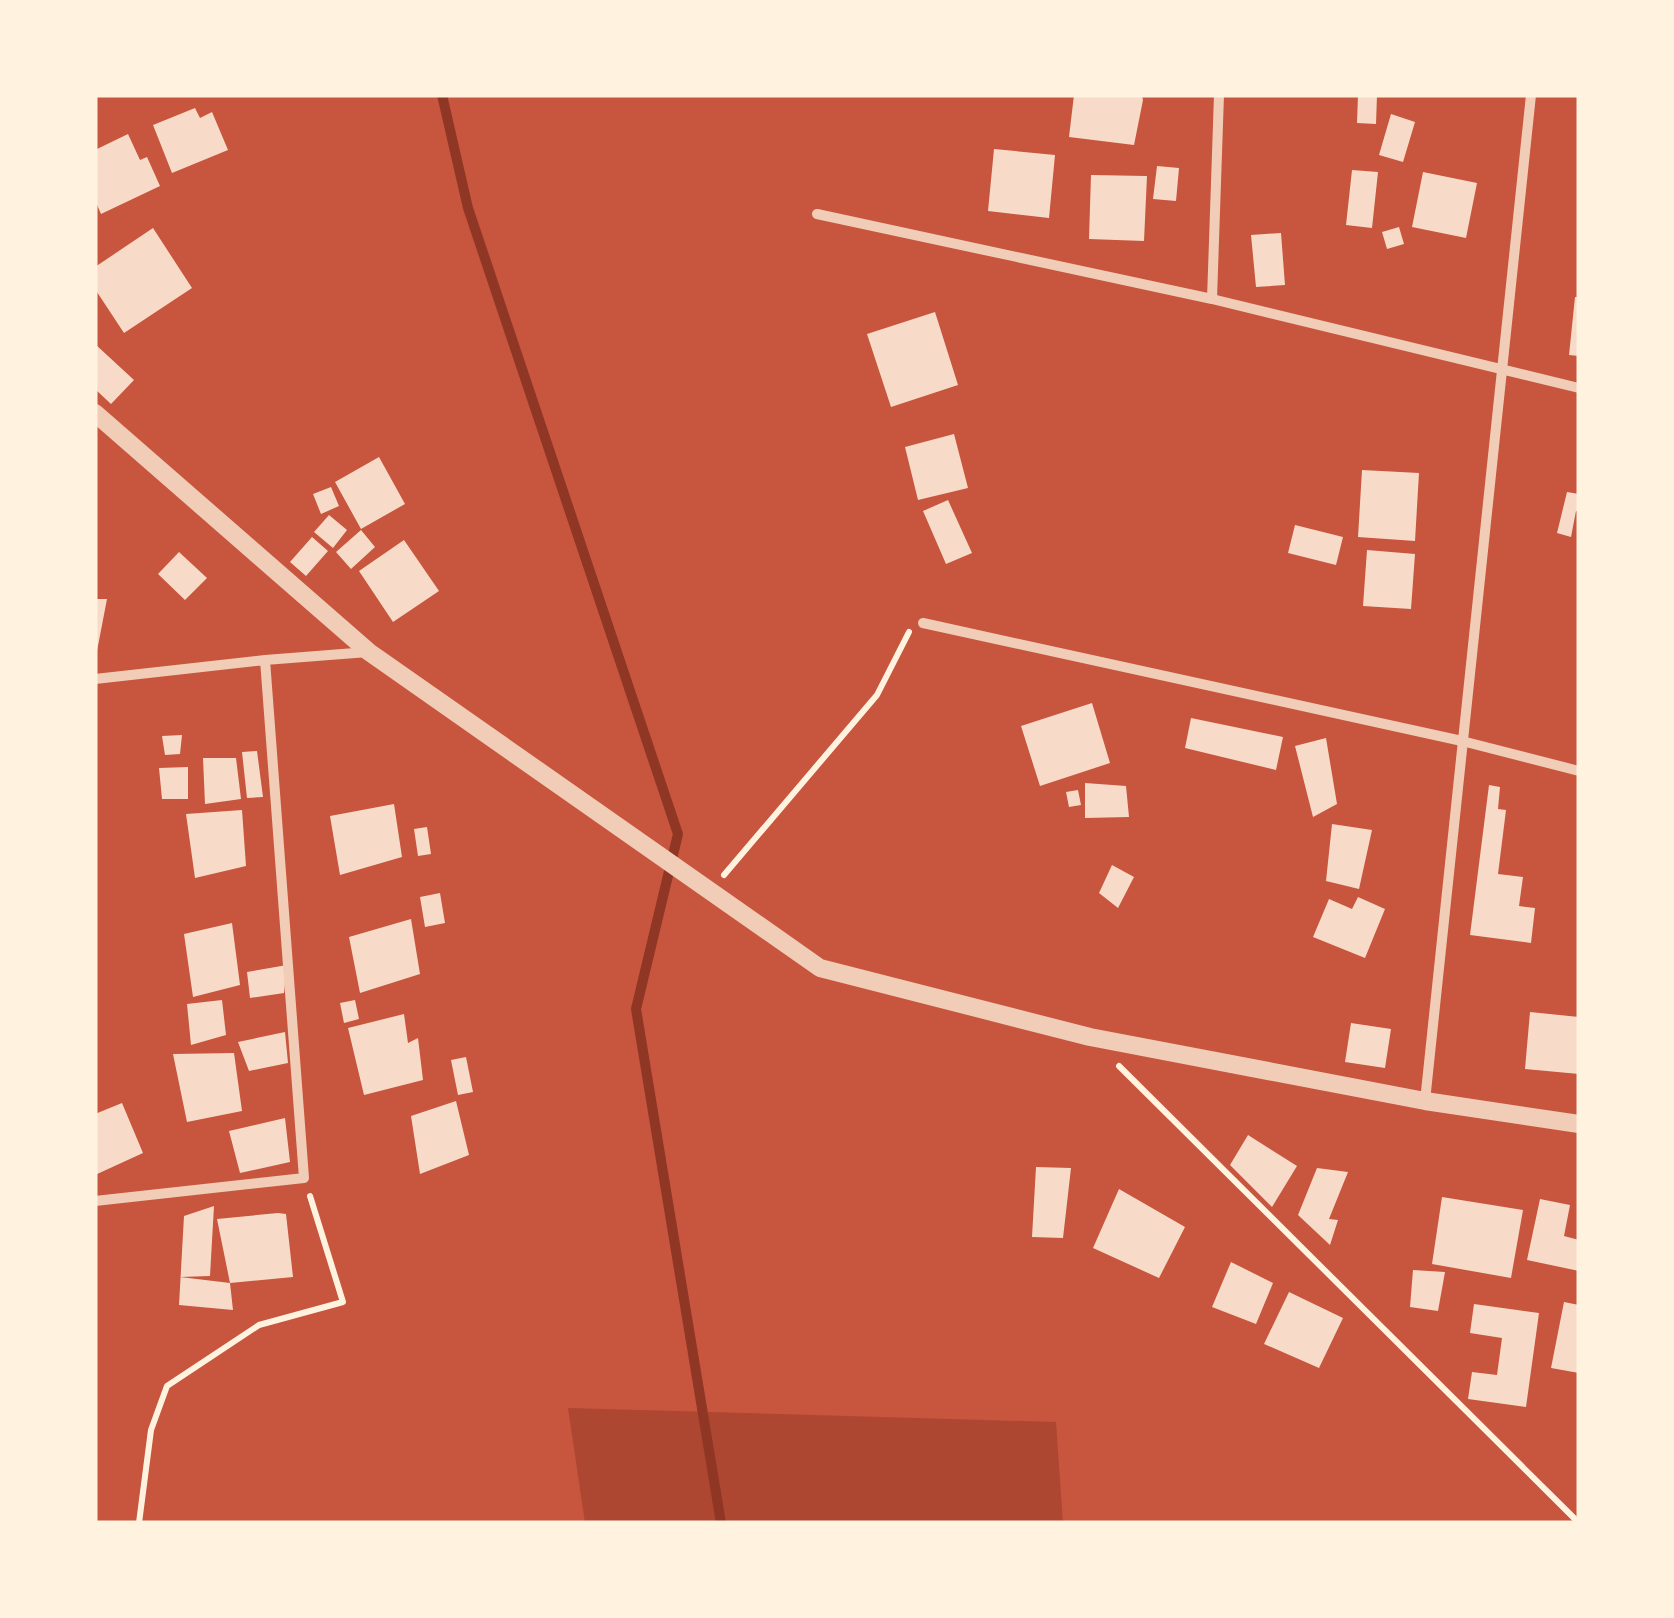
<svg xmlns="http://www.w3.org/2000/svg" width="1674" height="1618" font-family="'Open Sans',sans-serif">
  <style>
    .green { fill: #ae4732 }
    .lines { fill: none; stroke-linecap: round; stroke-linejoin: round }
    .stream { stroke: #8f3625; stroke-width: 10 }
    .building { fill: #f7dbc8 }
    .path { stroke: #fff3e0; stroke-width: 6 }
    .minor { stroke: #f1ccb7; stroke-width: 10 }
    .tertiary { stroke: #f1ccb7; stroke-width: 18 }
  </style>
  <rect width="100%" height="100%" fill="#c8553d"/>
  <!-- green -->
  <path class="green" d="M 568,1408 L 1056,1422 L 1063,1523 L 585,1523 Z"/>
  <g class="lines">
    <!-- stream -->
    <path class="stream" d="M 442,95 L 468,208 L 678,834 L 636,1009 L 721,1523"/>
  </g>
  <!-- building -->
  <path class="building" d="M 1074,95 L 1142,95 L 1143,100 L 1134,145 L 1069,137 Z
    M 1358,95 L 1377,95 L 1376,124 L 1357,123 Z
    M 195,108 L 200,118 L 212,112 L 228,150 L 172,173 L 153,125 Z
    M 1391,114 L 1415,122 L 1403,162 L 1379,155 Z
    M 128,134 L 140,160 L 147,157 L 160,186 L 101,214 L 95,200 L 95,150 Z
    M 994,149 L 1055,155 L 1049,218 L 988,211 Z
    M 1157,166 L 1179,168 L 1176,201 L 1153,199 Z
    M 1352,170 L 1378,172 L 1372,228 L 1346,225 Z
    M 1423,172 L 1477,183 L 1466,238 L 1412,227 Z
    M 1091,175 L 1147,176 L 1144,241 L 1089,239 Z
    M 1399,227 L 1404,244 L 1387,249 L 1382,232 Z
    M 153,228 L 192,288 L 124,333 L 95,289 L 95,267 Z
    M 1281,233 L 1285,285 L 1256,287 L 1251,235 Z
    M 1575,297 L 1579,297 L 1579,356 L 1569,355 Z
    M 935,312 L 958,385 L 891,407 L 867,334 Z
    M 95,344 L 134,380 L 111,404 L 95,389 Z
    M 954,434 L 968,488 L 918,500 L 905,447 Z
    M 379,457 L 405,504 L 361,529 L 335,482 Z
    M 1362,470 L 1419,473 L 1415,541 L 1358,537 Z
    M 331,487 L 339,506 L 321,514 L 313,494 Z
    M 1567,492 L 1579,494 L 1579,512 L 1576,511 L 1571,537 L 1557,533 Z
    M 948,500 L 972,553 L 946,564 L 923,511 Z
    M 329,515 L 347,530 L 333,548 L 314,532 Z
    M 1295,525 L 1343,537 L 1336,565 L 1288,553 Z
    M 361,530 L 375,547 L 351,569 L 336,552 Z
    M 312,537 L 328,551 L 306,576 L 290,562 Z
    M 404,540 L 439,591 L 393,622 L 359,571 Z
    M 1367,550 L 1415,554 L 1411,609 L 1363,606 Z
    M 179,552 L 207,578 L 185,600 L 158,574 Z
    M 95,599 L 107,599 L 97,651 L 95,651 Z
    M 1092,703 L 1110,763 L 1040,786 L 1021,726 Z
    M 1191,718 L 1283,737 L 1276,770 L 1185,748 Z
    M 182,735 L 180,754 L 165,755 L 162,736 Z
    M 1326,738 L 1337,804 L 1313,817 L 1295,746 Z
    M 257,751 L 263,797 L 247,798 L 242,752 Z
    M 203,758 L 236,758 L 241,799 L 205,804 Z
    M 188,767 L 188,799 L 162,799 L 159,768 Z
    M 1085,783 L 1126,786 L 1129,817 L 1085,818 Z
    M 1489,785 L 1500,787 L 1498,809 L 1506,810 L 1498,874 L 1523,877 L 1519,906 L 1535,908 L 1531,943 L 1470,935 Z
    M 1078,790 L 1081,805 L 1069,807 L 1066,792 Z
    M 394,804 L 402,857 L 340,875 L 330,816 Z
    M 242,810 L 246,866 L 195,878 L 186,814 Z
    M 1332,824 L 1372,830 L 1359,889 L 1326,881 Z
    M 427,827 L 431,854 L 418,856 L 414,829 Z
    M 1112,865 L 1134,877 L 1118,908 L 1099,893 Z
    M 440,893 L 445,923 L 425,927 L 420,897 Z
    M 1358,897 L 1385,909 L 1365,958 L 1313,937 L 1329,899 L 1352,909 Z
    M 411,919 L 420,974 L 360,993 L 349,937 Z
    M 232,923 L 240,985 L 193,997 L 184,934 Z
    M 287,965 L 284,993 L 250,998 L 247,972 Z
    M 222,1000 L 226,1035 L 191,1045 L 187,1004 Z
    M 355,1000 L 359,1019 L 344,1023 L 340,1003 Z
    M 1530,1012 L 1579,1017 L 1579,1074 L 1525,1069 Z
    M 404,1014 L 408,1043 L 418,1038 L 423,1080 L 364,1095 L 348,1028 Z
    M 1351,1023 L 1391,1029 L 1385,1068 L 1345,1062 Z
    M 285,1032 L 288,1063 L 249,1071 L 238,1042 Z
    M 234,1053 L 242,1111 L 187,1122 L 173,1054 Z
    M 466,1057 L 473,1092 L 458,1095 L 451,1060 Z
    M 456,1101 L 469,1155 L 420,1174 L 411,1116 Z
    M 122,1103 L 143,1153 L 95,1175 L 95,1114 Z
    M 285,1118 L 290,1162 L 240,1173 L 229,1131 Z
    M 1248,1135 L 1297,1166 L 1272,1207 L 1230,1165 Z
    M 1036,1167 L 1071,1168 L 1063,1238 L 1032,1237 Z
    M 1317,1168 L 1348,1172 L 1329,1219 L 1338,1220 L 1330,1245 L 1298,1215 Z
    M 1119,1189 L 1185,1227 L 1159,1278 L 1093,1248 Z
    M 1442,1197 L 1523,1210 L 1511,1278 L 1432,1264 Z
    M 1540,1199 L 1570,1205 L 1564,1236 L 1579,1240 L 1579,1271 L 1527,1260 Z
    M 214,1206 L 210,1276 L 180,1277 L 230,1283 L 233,1310 L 179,1305 L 184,1216 Z
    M 278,1213 L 286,1214 L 293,1277 L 230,1283 L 217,1219 Z
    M 1231,1262 L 1273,1283 L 1256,1324 L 1212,1307 Z
    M 1413,1270 L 1445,1272 L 1438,1311 L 1410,1307 Z
    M 1289,1292 L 1343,1318 L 1319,1368 L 1264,1344 Z
    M 1564,1302 L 1579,1305 L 1579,1373 L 1551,1368 Z
    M 1474,1304 L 1539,1313 L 1526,1407 L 1468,1399 L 1472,1372 L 1497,1375 L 1502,1338 L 1470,1333 Z"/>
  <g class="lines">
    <!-- path -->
    <path class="path" d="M 724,875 L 877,695 L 909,632
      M 1119,1066 L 1579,1523
      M 139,1523 L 151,1430 L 167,1386 L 259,1325 L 343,1302 L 310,1196"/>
    <!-- minor -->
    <path class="minor" d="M 817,214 L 1212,299 L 1579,388
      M 1212,299 L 1219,95
      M 923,623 L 1462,741 L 1579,771
      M 95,679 L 265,660 L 368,652
      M 1425,1101 L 1531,95
      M 95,1201 L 304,1178 L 265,660"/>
    <!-- tertiary -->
    <path class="tertiary" d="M 95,413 L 369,652 L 820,968 L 1090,1037 L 1425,1101 L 1579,1124"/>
  </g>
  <!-- border -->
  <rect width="1674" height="1618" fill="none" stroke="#fff3e0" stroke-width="195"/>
</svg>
